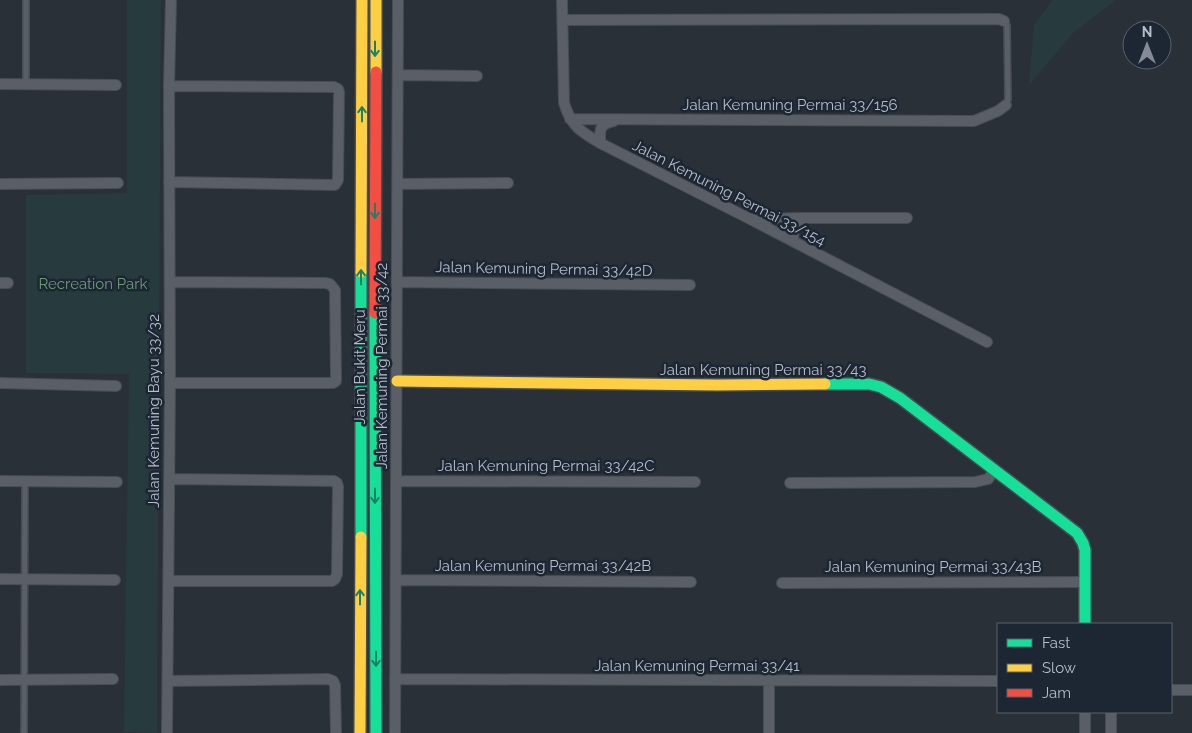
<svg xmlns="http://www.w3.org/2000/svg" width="1192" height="733" font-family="Raleway,sans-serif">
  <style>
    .green { fill: #273a3e }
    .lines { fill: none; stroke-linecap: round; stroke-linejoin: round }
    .lane-casing { stroke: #484c53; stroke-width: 8 }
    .street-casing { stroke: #484c53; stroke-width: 12 }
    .fast-casing { stroke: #484c53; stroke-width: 14 }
    .slow-casing { stroke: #484c53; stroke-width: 14 }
    .jam-casing { stroke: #484c53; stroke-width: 14 }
    .lane { stroke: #5a5e66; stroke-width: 5 }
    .street { stroke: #5a5e66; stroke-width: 10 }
    .fast { stroke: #16e098; stroke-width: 11 }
    .slow { stroke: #ffcf43; stroke-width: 11 }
    .jam { stroke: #f24e42; stroke-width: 11 }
    .oneway { stroke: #1a8366 }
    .labels { text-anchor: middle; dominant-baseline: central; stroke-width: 5; stroke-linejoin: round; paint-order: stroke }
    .street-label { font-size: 15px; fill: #b4bcc9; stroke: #1d2633 }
    .park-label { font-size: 15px; fill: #6b9a76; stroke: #1d2633 }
  </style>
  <rect width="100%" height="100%" fill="#2a3038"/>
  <!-- green -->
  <path class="green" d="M 127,0 L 161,0 L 157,733 L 124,732 L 129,374 L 26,373 L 26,195 L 127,193 Z
    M 1053,0 L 1116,0 L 1073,33 L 1029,85 L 1034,25 Z"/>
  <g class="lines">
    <defs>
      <path id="lane" d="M 26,0 L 26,84
        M 1005,21 L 1007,25 L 1008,99 L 1006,105
        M 24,733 L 25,481"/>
      <path id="street" d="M 562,0 L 564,103 C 571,126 581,132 600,143 L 750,219 L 987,342
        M 563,20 L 999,19 L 1004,21
        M 398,75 L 477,76
        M 0,84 L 116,85
        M 570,119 L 974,121 L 998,111 L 1006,105
        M 600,143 C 600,128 599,125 614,121
        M 169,182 L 335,185 L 338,180 L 339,92 L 338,89 L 334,87 L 169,86
        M 0,184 L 118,183
        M 397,184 L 508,183
        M 751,219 L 804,218 L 907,218
        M 794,242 C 791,231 797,225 804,218
        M 170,282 L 325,283 L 330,284 L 335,290 L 336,378 L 336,381 L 333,383 L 170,383
        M 397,282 L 690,285
        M 0,283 L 8,283
        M 0,383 L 116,386
        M 0,481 L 117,482
        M 396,481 L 695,482
        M 790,483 L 975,482 L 988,479 L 995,470
        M 0,579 L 115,580
        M 396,580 L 691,582
        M 169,581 L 332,581 L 335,579 L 337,574 L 338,487 L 337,483 L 334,481 L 169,479
        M 782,583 L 1085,582
        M 395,679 L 998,681
        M 0,680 L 113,679
        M 168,681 L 328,679 L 333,681 L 335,685 L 336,733
        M 769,681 L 769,733
        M 1171,690 L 1192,690
        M 1111,712 L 1111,733
        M 167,733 L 170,383 L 169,86 L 171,0
        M 395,733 L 398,0
        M 1085,733 L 1085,712"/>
      <path id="fast" d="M 375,313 L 376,733
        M 825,384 L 869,384 L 881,387 L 900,398 L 1077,533 L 1083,543 L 1085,550 L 1085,624
        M 361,537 L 361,272"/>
      <path id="slow" d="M 376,72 L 376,0
        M 361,272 L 362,0
        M 397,381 L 717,385 L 825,384
        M 360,733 L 361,537"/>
      <path id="jam" d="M 375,313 L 376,72"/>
    </defs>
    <!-- lane casing -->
    <use href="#lane" class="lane-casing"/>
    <!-- street casing -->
    <use href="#street" class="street-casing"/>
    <!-- fast casing -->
    <use href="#fast" class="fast-casing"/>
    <!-- slow casing -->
    <use href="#slow" class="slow-casing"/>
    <!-- jam casing -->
    <use href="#jam" class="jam-casing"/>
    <!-- lane -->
    <use href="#lane" class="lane"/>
    <!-- street -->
    <use href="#street" class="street"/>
    <!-- fast -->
    <use href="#fast" class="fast"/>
    <!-- slow -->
    <use href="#slow" class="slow"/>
    <!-- jam -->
    <use href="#jam" class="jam"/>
  </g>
  <!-- one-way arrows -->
  <defs><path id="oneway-shaft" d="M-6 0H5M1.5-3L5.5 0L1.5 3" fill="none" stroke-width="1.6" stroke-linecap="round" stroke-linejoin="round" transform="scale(1.25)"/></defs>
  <g class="oneway">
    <use href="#oneway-shaft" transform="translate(375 49) rotate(90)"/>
    <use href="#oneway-shaft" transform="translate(362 114) rotate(-90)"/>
    <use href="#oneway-shaft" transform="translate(375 211) rotate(90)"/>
    <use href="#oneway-shaft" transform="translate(361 277) rotate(-90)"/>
    <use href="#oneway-shaft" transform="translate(375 496) rotate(90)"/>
    <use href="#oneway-shaft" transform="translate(360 597) rotate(-90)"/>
    <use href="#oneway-shaft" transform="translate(376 659) rotate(90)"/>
  </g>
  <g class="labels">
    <!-- street labels -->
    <g class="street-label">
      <text x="790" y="105">Jalan Kemuning Permai 33/156</text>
      <text transform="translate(729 193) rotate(27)">Jalan Kemuning Permai 33/154</text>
      <text transform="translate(544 269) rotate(1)">Jalan Kemuning Permai 33/42D</text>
      <text transform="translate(382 366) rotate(-90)">Jalan Kemuning Permai 33/42</text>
      <text transform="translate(360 367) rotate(-90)">Jalan Bukit Meru</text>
      <text x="763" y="370">Jalan Kemuning Permai 33/43</text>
      <text transform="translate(154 411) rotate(-90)">Jalan Kemuning Bayu 33/32</text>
      <text x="546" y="466">Jalan Kemuning Permai 33/42C</text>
      <text x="543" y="566">Jalan Kemuning Permai 33/42B</text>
      <text x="933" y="567">Jalan Kemuning Permai 33/43B</text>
      <text x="697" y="666">Jalan Kemuning Permai 33/41</text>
    </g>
    <!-- park labels -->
    <g class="park-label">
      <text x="93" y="284">Recreation Park</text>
    </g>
  </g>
  <!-- legend -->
  <rect x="997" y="623" width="175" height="90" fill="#1d2633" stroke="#59626f"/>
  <rect x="1007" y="639" width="25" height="8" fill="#16e098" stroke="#59626f"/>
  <text x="1042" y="648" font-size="15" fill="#b4bcc9">Fast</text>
  <rect x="1007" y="664" width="25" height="8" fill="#ffcf43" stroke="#59626f"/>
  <text x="1042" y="673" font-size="15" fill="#b4bcc9">Slow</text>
  <rect x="1007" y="689" width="25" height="8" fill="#f24e42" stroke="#59626f"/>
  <text x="1042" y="698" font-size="15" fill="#b4bcc9">Jam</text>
  <!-- north arrow -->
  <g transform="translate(1147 45)"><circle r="24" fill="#1d2633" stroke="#59626f"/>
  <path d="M0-4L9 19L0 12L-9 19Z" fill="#848b96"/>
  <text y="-8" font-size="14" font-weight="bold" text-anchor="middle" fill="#b4bcc9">N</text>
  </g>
</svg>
